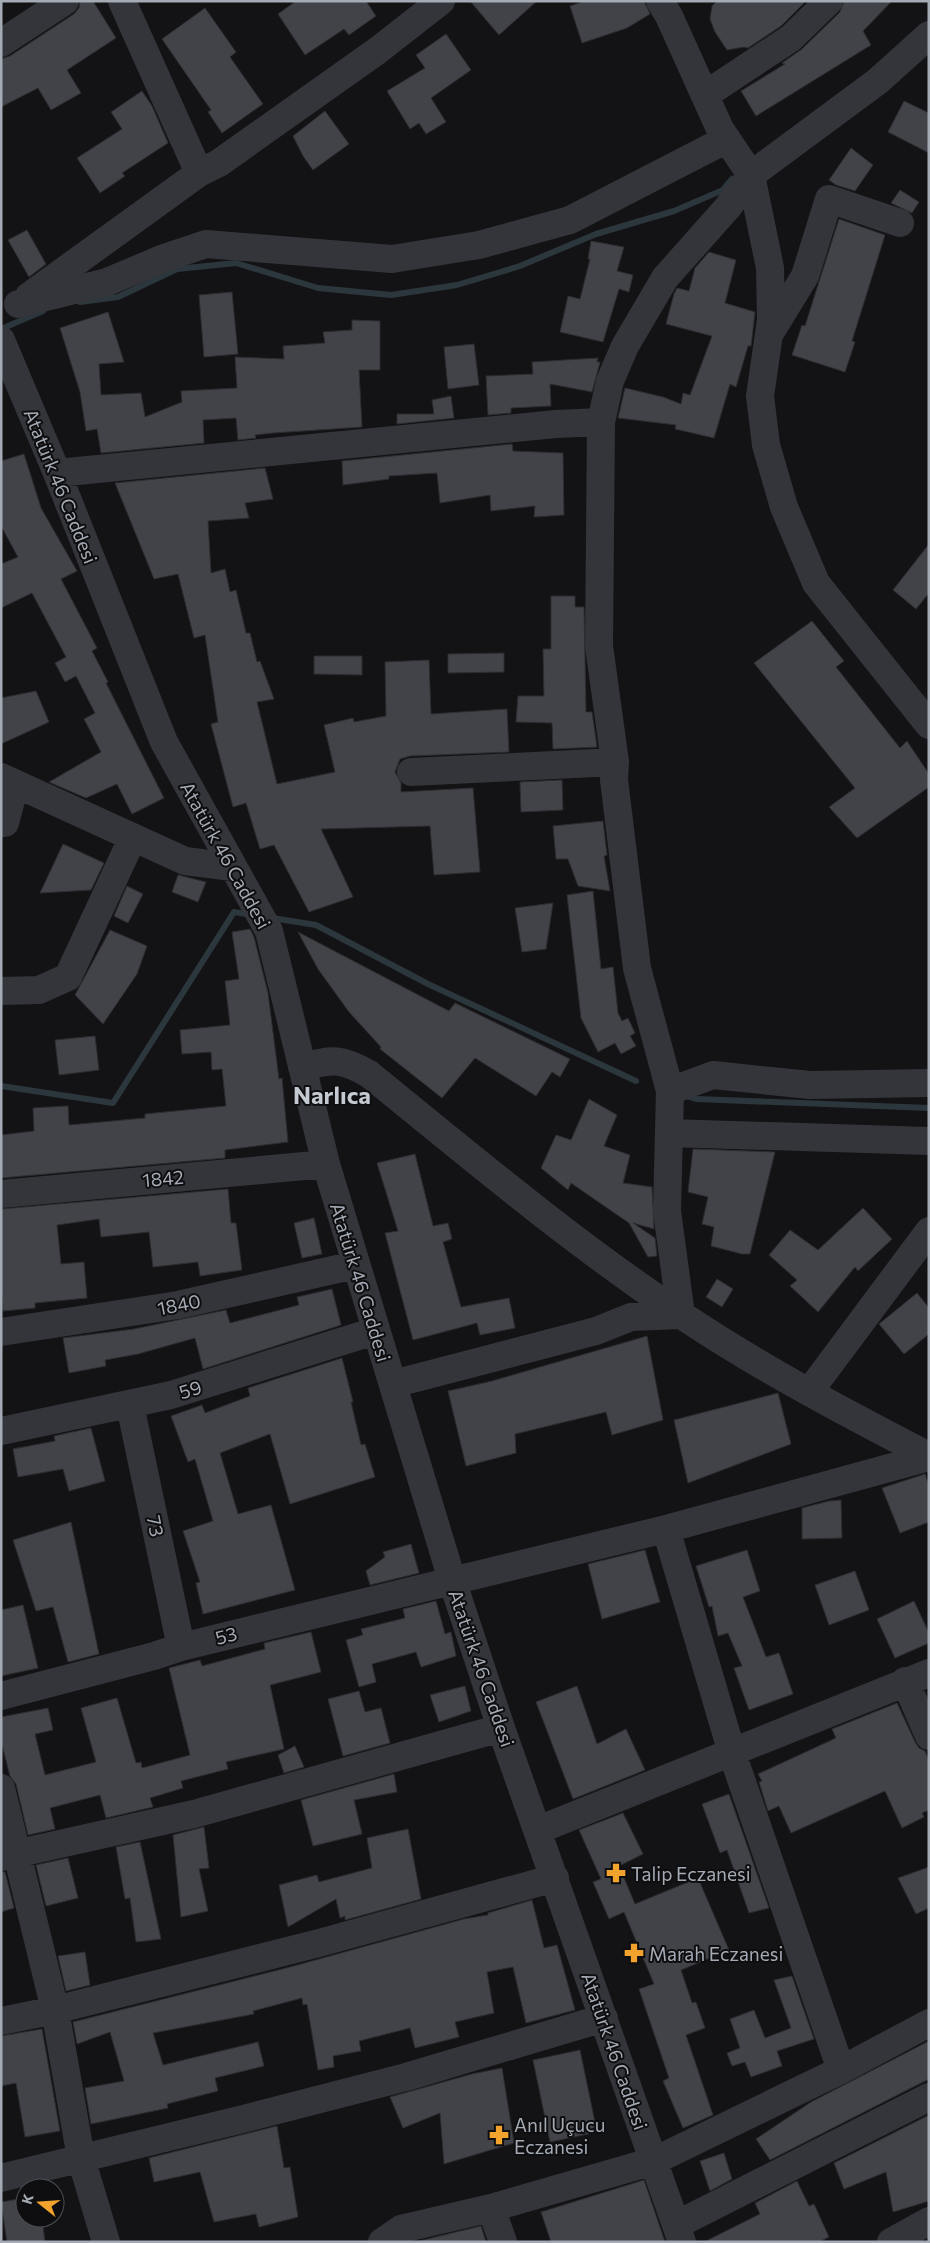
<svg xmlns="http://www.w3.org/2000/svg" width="930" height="2243" font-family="Commissioner,sans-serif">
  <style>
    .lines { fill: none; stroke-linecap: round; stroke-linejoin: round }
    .stream { stroke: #2c373d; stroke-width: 6 }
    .building { fill: #424348; stroke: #2d2d31 }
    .minor { stroke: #34353a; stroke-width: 28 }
    .labels { text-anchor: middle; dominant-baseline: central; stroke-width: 4; stroke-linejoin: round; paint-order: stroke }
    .street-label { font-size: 19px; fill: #a4abb5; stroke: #0e0e10 }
    .poi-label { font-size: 19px; fill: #a4abb5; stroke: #0e0e10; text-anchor: start }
    .district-label { font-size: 24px; font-weight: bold; fill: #c5c9d1; stroke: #0e0e10 }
  </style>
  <rect width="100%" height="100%" fill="#131315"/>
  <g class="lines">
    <!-- stream -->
    <path class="stream" d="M 80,302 L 118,297 L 177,269 L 236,263 L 318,288 L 391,295 L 457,285 L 520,266 L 596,234 L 674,211 L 723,190 L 732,179
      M 1,329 L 43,311
      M 272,918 L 316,925 L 428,984 L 636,1081
      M 1,1086 L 113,1103 L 234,912 L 252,915
      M 686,1096 L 696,1099 L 929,1108"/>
  </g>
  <!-- building -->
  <path class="building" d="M 80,1 L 93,1 L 116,38 L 67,70 L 81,93 L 51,110 L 38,88 L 1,107 L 1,59 L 10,56 L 74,14 L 79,8 Z
    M 296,1 L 366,1 L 376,16 L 349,35 L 344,29 L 305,55 L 278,14 Z
    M 470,1 L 537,1 L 499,35 Z
    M 585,1 L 644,1 L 650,14 L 627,28 L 582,43 L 570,6 Z
    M 717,1 L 806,1 L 781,26 L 748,48 L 744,47 L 727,50 L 715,32 L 710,19 L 712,6 Z
    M 844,1 L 892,1 L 863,31 L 871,45 L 756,116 L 741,91 L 785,64 L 782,63 L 802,49 L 840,12 Z
    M 205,8 L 236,52 L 230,57 L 263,104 L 222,133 L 208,112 L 211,110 L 162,39 Z
    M 446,34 L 471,70 L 431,98 L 446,122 L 426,134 L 419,123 L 410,129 L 387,91 L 425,68 L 416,55 Z
    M 142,91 L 152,106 L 168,143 L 122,173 L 125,176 L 100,193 L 77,158 L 122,129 L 111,112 Z
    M 904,101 L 929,113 L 929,153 L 888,132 Z
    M 325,111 L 349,144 L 313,170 L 303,156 L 293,136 Z
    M 851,148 L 873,165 L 855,191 L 836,185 L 829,180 Z
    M 900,190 L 919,202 L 912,213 L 891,203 Z
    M 839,219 L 885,235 L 852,341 L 855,342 L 845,372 L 792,355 L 802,325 L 805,326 Z
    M 27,230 L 46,264 L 29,277 L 8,240 Z
    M 591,241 L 624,247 L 617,271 L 633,275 L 629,292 L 619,289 L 603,342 L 560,332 L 568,296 L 580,299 L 590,259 L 588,259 Z
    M 709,252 L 736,260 L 725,303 L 755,312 L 751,346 L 748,346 L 736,387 L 730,384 L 714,438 L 675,429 L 676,425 L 618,418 L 625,388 L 663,397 L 681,404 L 683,393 L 690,395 L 712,336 L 666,324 L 674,294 L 677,288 L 689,291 L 695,268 Z
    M 232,292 L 238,354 L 204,357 L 199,295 Z
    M 108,312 L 124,362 L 99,364 L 101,395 L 141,393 L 145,417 L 182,402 L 181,391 L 237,388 L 235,357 L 284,359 L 283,346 L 325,343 L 323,332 L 352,330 L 352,320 L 380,321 L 380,370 L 359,370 L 362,427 L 273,433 L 255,435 L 256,438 L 238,440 L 236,418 L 203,420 L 204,443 L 101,453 L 97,429 L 86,431 L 80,392 L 60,328 Z
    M 474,344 L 479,385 L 448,389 L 444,347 Z
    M 598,358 L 597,362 L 600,362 L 599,366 L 592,392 L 550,384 L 551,406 L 511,408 L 511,413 L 488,415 L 486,376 L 533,374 L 532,362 Z
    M 451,396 L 454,418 L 397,424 L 397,414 L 434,414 L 432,400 Z
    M 512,444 L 513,451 L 563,453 L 564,515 L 534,517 L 535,506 L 491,511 L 490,495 L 440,503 L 437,473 L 389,476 L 389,479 L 343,485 L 342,461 Z
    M 24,454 L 41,508 L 77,571 L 61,579 L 97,648 L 92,651 L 108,682 L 106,683 L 164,798 L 132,814 L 117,784 L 86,798 L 49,782 L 101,752 L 84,719 L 95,713 L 76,676 L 65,682 L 55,663 L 66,657 L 32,593 L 1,608 L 1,564 L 18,557 L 1,526 L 1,461 Z
    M 265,468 L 273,499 L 245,503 L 249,518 L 208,521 L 211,573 L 225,569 L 230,592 L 236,590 L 246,633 L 250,633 L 257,662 L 260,661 L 274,699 L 257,702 L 277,784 L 335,772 L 324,725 L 353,718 L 354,722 L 386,716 L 385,662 L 429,660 L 431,714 L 507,709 L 509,752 L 410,756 L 400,759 L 395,772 L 401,783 L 401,792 L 473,788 L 480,872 L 434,875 L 430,826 L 321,829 L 353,897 L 309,912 L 274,845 L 260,849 L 246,803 L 233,807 L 211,724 L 218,722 L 205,635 L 194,638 L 178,574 L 154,579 L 115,483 Z
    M 929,544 L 929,593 L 916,609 L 893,590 Z
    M 551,596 L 575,596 L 575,607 L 584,607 L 586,712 L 592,712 L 597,747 L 553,749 L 552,723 L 516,722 L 518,696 L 544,696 L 543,649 L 551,649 Z
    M 812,621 L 844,661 L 836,667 L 900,748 L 907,741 L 929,774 L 929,787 L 857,838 L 829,807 L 855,788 L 754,663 Z
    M 504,653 L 504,672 L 448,673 L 448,654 Z
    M 314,656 L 362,656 L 362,675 L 314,674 Z
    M 36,691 L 49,722 L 1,744 L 1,698 Z
    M 562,780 L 563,810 L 521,812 L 520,782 Z
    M 603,821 L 607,855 L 604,856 L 610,891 L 578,886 L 568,859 L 556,859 L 553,826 Z
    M 63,844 L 104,863 L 91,890 L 40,893 Z
    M 178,875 L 206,882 L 198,902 L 172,892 Z
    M 127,886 L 143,894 L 128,923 L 114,916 Z
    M 593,891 L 601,969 L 613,967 L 618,1013 L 622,1021 L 628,1018 L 635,1033 L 630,1036 L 636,1046 L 621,1054 L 615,1043 L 598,1052 L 581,1018 L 567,895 Z
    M 553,903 L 546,949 L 522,952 L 515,908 Z
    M 250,929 L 254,937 L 268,993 L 279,1079 L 282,1078 L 288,1142 L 225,1150 L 225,1158 L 1,1178 L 1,1135 L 34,1131 L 33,1108 L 68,1106 L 69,1125 L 145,1118 L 145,1114 L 226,1106 L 222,1069 L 212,1070 L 211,1052 L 182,1054 L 180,1030 L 230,1025 L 225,981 L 239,979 L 232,932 Z
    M 110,930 L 147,946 L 137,974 L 103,1024 L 75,995 Z
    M 298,932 L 449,1011 L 455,1003 L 570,1059 L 560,1077 L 552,1072 L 536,1096 L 475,1058 L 442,1098 L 380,1049 L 381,1047 L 349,1012 L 318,969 Z
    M 95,1036 L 99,1070 L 59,1075 L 55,1040 Z
    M 589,1099 L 617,1115 L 604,1146 L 630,1155 L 623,1183 L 652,1187 L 654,1229 L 633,1223 L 655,1238 L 657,1256 L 648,1257 L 629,1223 L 571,1183 L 568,1190 L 541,1168 L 556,1135 L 571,1140 Z
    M 693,1149 L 775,1152 L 750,1254 L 742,1254 L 711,1246 L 714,1227 L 702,1224 L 708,1197 L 688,1192 Z
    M 415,1154 L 433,1226 L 448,1223 L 452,1239 L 443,1242 L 461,1307 L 509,1298 L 515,1328 L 480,1335 L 477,1323 L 413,1340 L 385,1233 L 398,1231 L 377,1163 Z
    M 228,1189 L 231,1223 L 236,1223 L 242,1270 L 200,1276 L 198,1262 L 153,1267 L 149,1232 L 101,1237 L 99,1219 L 57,1225 L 61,1264 L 84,1262 L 87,1298 L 35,1303 L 35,1308 L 3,1311 L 1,1286 L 1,1209 Z
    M 863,1208 L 892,1239 L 858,1271 L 855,1267 L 818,1312 L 790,1286 L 797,1280 L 769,1255 L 790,1230 L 818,1250 Z
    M 314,1218 L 322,1254 L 302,1258 L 294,1223 Z
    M 717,1279 L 733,1289 L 722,1307 L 706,1297 Z
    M 332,1289 L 341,1325 L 203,1369 L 195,1338 L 138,1354 L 105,1360 L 106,1366 L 69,1373 L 63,1338 L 134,1329 L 226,1310 L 230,1323 L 299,1305 L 297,1297 Z
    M 917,1293 L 929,1308 L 929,1334 L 904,1354 L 879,1324 Z
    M 647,1336 L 663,1420 L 612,1435 L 606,1412 L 515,1434 L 516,1453 L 466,1466 L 448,1391 L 492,1381 Z
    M 342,1358 L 353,1402 L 351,1402 L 361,1445 L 365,1444 L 375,1477 L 290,1504 L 270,1434 L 220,1453 L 238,1514 L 271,1505 L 295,1590 L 203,1614 L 196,1583 L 200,1582 L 183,1531 L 213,1521 L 195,1459 L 188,1462 L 171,1416 L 202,1405 L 205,1413 L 250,1396 L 248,1388 Z
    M 778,1393 L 791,1444 L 688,1483 L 674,1420 Z
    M 91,1428 L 105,1481 L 69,1491 L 63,1469 L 18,1477 L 13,1449 L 55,1441 L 54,1436 Z
    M 925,1474 L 929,1485 L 929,1522 L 900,1533 L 882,1488 Z
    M 841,1500 L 842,1538 L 802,1539 L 802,1508 L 829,1501 Z
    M 71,1522 L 99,1654 L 68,1662 L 53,1607 L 36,1611 L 13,1540 Z
    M 411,1544 L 419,1573 L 370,1585 L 366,1571 L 385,1557 L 383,1552 Z
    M 645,1550 L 660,1602 L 602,1619 L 588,1564 Z
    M 747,1550 L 760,1591 L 743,1597 L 766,1657 L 779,1653 L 793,1694 L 749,1710 L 734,1668 L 742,1666 L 728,1633 L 718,1636 L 712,1606 L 709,1607 L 696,1566 Z
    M 855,1571 L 869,1610 L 829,1625 L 815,1585 Z
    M 436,1601 L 445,1634 L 451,1632 L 456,1656 L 421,1667 L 416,1652 L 372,1664 L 376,1682 L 359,1687 L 346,1640 L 363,1635 L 361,1629 L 405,1618 L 403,1609 Z
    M 914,1601 L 929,1633 L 929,1643 L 895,1658 L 877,1619 Z
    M 23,1605 L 38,1668 L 1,1676 L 1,1610 Z
    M 311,1632 L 321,1672 L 270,1685 L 284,1749 L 226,1762 L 228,1769 L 181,1781 L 183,1788 L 150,1798 L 153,1807 L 106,1818 L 100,1795 L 50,1808 L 55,1829 L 28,1835 L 16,1784 L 10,1776 L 1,1741 L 1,1717 L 48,1708 L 53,1730 L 35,1734 L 45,1775 L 96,1762 L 81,1708 L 117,1698 L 136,1763 L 141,1762 L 142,1768 L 190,1755 L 169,1668 L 200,1660 L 202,1666 L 265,1649 L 264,1643 Z
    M 465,1686 L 471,1711 L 439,1722 L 430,1695 Z
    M 577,1686 L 597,1744 L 626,1729 L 645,1770 L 573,1799 L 536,1702 Z
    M 359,1691 L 365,1712 L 381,1708 L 390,1743 L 343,1756 L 328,1699 Z
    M 897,1703 L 915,1742 L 919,1748 L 925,1751 L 929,1761 L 929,1810 L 922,1813 L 924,1817 L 902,1828 L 885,1791 L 791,1833 L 779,1806 L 768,1811 L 759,1782 L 762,1781 L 758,1774 L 836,1738 L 832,1729 Z
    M 295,1746 L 304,1767 L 284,1773 L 278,1755 Z
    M 394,1774 L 397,1792 L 354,1800 L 362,1834 L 313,1846 L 301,1800 Z
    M 729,1794 L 769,1908 L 749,1913 L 727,1850 L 720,1853 L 702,1804 Z
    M 623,1813 L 643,1854 L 619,1866 L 635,1904 L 698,1878 L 729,1950 L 681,1970 L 692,2003 L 696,2002 L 705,2028 L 686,2035 L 713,2115 L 683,2128 L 663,2081 L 669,2078 L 639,1989 L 654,1984 L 624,1912 L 609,1919 L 593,1882 L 601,1879 L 579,1830 Z
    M 204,1827 L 209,1868 L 199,1869 L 208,1911 L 181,1917 L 173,1835 Z
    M 408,1829 L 421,1899 L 345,1920 L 345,1916 L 340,1918 L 336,1899 L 288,1927 L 279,1885 L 317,1875 L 319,1882 L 372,1868 L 367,1838 Z
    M 140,1842 L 161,1939 L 136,1942 L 130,1898 L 125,1899 L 116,1847 Z
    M 68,1858 L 78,1898 L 46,1906 L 36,1865 Z
    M 929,1867 L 929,1908 L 916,1914 L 898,1878 Z
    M 1,1872 L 5,1872 L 14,1908 L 1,1912 Z
    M 532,1900 L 544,1948 L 557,1945 L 575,2010 L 526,2023 L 513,1967 L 487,1972 L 494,2013 L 455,2022 L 459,2037 L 415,2048 L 410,2028 L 359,2041 L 361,2051 L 333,2056 L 334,2067 L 318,2070 L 307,2004 L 303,2005 L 302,1998 L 253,2011 L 254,2014 L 153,2033 L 163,2065 L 258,2042 L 264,2066 L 215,2078 L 218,2091 L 167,2104 L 168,2108 L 91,2124 L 85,2088 L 124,2081 L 110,2032 L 77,2044 L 73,2022 L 294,1966 L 464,1919 L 488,1915 L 488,1913 Z
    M 85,1952 L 90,1985 L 66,1991 L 58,1956 Z
    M 792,1976 L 814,2039 L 777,2051 L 782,2066 L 751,2077 L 745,2062 L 732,2066 L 727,2053 L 740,2048 L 730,2019 L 754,2010 L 765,2038 L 791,2028 L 774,1980 Z
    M 42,2029 L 60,2131 L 25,2137 L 16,2083 L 1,2086 L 1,2036 Z
    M 929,2041 L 929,2079 L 915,2086 L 770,2160 L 756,2139 L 811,2102 Z
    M 580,2050 L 597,2132 L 550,2142 L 533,2060 Z
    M 502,2068 L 514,2143 L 444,2164 L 440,2113 L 403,2128 L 390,2097 L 472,2074 Z
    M 929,2115 L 929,2201 L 893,2212 L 886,2172 L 844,2189 L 834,2163 Z
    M 277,2126 L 284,2168 L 290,2167 L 298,2217 L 259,2227 L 256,2214 L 214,2222 L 200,2172 L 154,2182 L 149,2158 Z
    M 724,2153 L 732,2179 L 710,2191 L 700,2161 Z
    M 644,2180 L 665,2242 L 551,2242 L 541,2212 Z
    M 797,2181 L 809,2206 L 814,2204 L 829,2237 L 819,2242 L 704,2242 L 760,2214 L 755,2203 Z
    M 25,2198 L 25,2218 L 42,2218 L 45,2242 L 7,2242 L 1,2202 Z
    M 481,2226 L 486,2242 L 415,2242 Z"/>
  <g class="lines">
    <!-- minor -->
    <path class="minor" d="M 122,1 L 199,173
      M 660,1 L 669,16 L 720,129 L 751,175 L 770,268 L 771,320 L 760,396 L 766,445 L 784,507 L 816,583 L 929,725
      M 1,43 L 65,1
      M 705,95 L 791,38 L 829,1
      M 29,296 L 199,173 L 219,163 L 377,51 L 441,1
      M 18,304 L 107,282 L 164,258 L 206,244 L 392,259 L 479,245 L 570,220 L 727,139
      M 770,333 L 805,276 L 829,199 L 900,223
      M 1,340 L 57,473 L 164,742 L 269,931 L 326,1164 L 452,1580 L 501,1728 L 682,2242
      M 601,422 L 610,381 L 625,346 L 665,278 L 728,207 L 751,175 L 878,81 L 929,35
      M 57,473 L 556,424 L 601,422 L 599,646 L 615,762 L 614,780 L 637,968 L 670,1091 L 667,1211 L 681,1315 L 631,1317 L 596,1331 L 393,1384
      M 411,772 L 615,762
      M 1,777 L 185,861 L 233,867
      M 1,823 L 5,823 L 15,785
      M 1,991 L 39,990 L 68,977 L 133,837
      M 302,1067 C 333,1059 341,1058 369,1074 C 471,1157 571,1241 680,1314 C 759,1367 844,1412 929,1456
      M 670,1091 L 713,1075 L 810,1085 L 929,1083
      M 669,1133 L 929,1141
      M 1,1194 L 326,1164
      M 1,1332 L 178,1305 L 355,1265
      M 809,1392 L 929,1231
      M 130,1405 L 181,1647
      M 1,1431 L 171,1395 L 375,1331
      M 666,1529 L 732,1753 L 841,2070
      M 905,1681 L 929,1736
      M 1,1696 L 154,1656 L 181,1647 L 666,1529 L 929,1457
      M 1,1788 L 55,2010 L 81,2158 L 106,2242
      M 538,1830 L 929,1673
      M 1,1857 L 194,1814 L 501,1728
      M 1,2021 L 55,2010 L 319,1943 L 555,1878
      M 1,2178 L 243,2119 L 406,2077 L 604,2018
      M 491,2208 L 503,2242
      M 676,2225 L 929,2097
      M 382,2242 L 401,2229 L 491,2208 L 654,2161 L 841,2070 L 929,2023
      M 891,2242 L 929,2221"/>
  </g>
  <!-- icons -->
  <defs>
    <symbol id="pharmacy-bare" viewBox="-9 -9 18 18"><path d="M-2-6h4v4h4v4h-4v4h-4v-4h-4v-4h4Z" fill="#f2a32d" stroke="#0e0e10" stroke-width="2.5" paint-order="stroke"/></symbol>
  </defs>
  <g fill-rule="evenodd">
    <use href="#pharmacy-bare" x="602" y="1859" width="28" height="28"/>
    <use href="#pharmacy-bare" x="620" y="1939" width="28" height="28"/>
    <use href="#pharmacy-bare" x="485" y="2121" width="28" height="28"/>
  </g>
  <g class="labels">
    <!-- street labels -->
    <g class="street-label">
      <text transform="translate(61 486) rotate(68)">Atatürk 46 Caddesi</text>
      <text transform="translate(226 855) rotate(61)">Atatürk 46 Caddesi</text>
      <text transform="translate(163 1178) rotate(-5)">1842</text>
      <text transform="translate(361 1282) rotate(73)">Atatürk 46 Caddesi</text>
      <text transform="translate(179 1304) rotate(-11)">1840</text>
      <text transform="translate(190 1389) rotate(-17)">59</text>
      <text transform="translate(156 1526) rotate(78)">73</text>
      <text transform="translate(226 1635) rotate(-14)">53</text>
      <text transform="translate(482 1668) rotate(71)">Atatürk 46 Caddesi</text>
      <text transform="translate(615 2051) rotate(71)">Atatürk 46 Caddesi</text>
    </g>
    <!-- poi labels -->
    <g class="poi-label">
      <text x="631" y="1873">Talip Eczanesi</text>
      <text x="649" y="1953">Marah Eczanesi</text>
      <text x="514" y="2124">Anıl Uçucu<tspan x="514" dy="22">Eczanesi</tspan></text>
    </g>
    <!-- district labels -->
    <g class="district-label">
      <text x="332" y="1094">Narlıca</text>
    </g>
  </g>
  <!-- border -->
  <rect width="930" height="2243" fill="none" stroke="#a4abb5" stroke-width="5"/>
  <!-- north arrow -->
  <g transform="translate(40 2203) rotate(287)"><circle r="24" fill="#0e0e10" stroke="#4a4d52"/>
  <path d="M0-4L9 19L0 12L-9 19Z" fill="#f2a32d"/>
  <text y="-8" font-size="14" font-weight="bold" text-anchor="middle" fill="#a4abb5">K</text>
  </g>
</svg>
